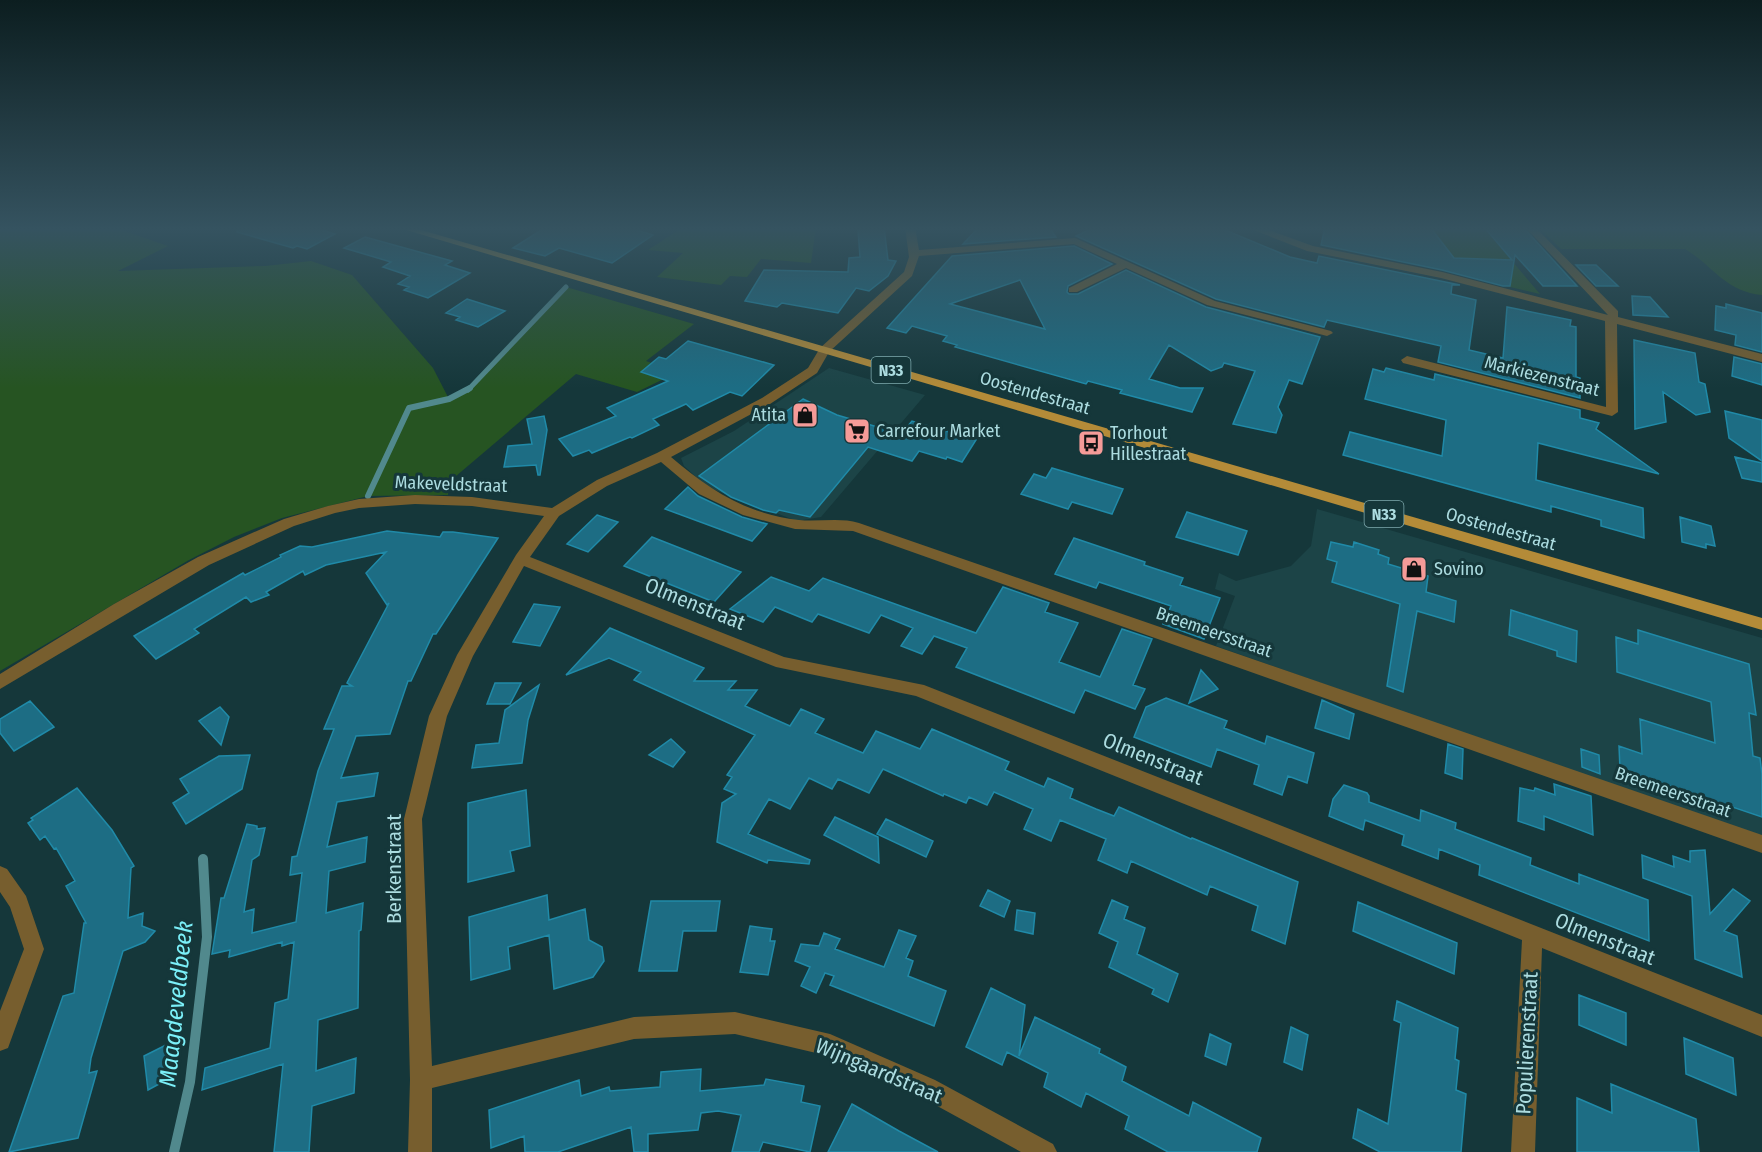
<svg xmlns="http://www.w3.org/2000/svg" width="1762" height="1152" font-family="'Fira Sans Condensed',sans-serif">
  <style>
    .built { fill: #1c4447 }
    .green { fill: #265422 }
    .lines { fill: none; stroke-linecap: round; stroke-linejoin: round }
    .stream-far2 { stroke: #51898d; stroke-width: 5 }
    .stream-far1 { stroke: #51898d; stroke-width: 6 }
    .stream { stroke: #51898d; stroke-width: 10 }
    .building { fill: #1d6d84; stroke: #208aa8; stroke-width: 1.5; fill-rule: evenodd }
    .street { fill: #775e2e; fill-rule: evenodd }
    .primary { fill: #b48b38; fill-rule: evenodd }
    .labels { text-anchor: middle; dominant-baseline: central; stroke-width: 6; stroke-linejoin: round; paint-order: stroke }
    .shield { fill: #15373a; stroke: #7faaae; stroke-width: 1.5 }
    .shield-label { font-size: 16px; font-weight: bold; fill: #acdce0 }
    .street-label { font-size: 18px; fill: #acdce0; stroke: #15373a }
    .poi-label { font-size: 18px; fill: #acdce0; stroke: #15373a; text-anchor: start }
    .near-street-label { font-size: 21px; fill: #acdce0; stroke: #15373a }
    .near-water-label { font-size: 24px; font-style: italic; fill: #7bf0f9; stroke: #15373a }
  </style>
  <rect width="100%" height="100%" fill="#15373a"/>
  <!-- built -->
  <path class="built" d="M 829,368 L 925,395 L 821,517 L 797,521 L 707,487 L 684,466 L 681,458 L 734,431 Z
    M 1317,509 L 1762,638 L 1762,839 L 1216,646 L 1235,596 L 1215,589 L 1219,573 L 1236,581 L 1291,566 L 1311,546 Z"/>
  <!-- green -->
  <path class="green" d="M 0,227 L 113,227 L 168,246 L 118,271 L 265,266 L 311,261 L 352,275 L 433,368 L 449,399 L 468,390 L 566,287 L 694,324 L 646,361 L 678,372 L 637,392 L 576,374 L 449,482 L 448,495 L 368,496 L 282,518 L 234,537 L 189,560 L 0,671 Z
    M 683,227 L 705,227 L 721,230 L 749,227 L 816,227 L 811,263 L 761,259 L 747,277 L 730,276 L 721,285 L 657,277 L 683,253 L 648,250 Z
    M 1403,227 L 1483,227 L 1540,294 L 1427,267 Z
    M 1538,227 L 1762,227 L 1762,295 C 1724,291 1715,267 1685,249 L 1561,249 Z"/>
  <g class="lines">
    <!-- stream-far2 -->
    <path class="stream-far2" d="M 468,390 L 566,287"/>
    <!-- stream-far1 -->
    <path class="stream-far1" d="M 368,496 L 409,408 L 449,399 L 470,388"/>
    <!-- stream -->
    <path class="stream" d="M 174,1152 L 190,1082 L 207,937 L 203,859"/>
  </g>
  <!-- building -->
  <path class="building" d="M 238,227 L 311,227 L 335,234 L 307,249 L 297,246 L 293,248 L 237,232 Z
    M 546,227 L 627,227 L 653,235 L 612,263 L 559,248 L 545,256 L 513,248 Z
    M 860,227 L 884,227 L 888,260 L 896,261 L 888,276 L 869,291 L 856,288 L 838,313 L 782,303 L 777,307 L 745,301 L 764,270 L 848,272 L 849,258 L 860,257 L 858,230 L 860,230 Z
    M 979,227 L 1049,227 L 1056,237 L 963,244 Z
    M 1095,227 L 1218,227 L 1290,257 L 1317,263 L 1319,256 L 1460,285 L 1452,285 L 1451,294 L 1476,300 L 1469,350 L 1503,358 L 1507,307 L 1571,320 L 1570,326 L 1576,327 L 1576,377 L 1580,378 L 1580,398 L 1438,362 L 1441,346 L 1327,320 L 1324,327 L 1216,299 L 1076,236 Z
    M 1325,227 L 1430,227 L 1454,258 L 1512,260 L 1484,227 L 1523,227 L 1577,286 L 1543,286 L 1515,255 L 1510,286 L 1503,286 L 1442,270 L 1321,245 Z
    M 365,237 L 452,261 L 445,265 L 470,273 L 428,298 L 404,290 L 409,287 L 398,284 L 410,276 L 383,267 L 391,262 L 344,248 Z
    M 1074,246 L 1112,264 L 1068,286 L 1067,292 L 1069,294 L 1078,294 L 1126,270 L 1206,307 L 1320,337 L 1302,384 L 1289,380 L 1278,407 L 1282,415 L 1276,433 L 1233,424 L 1255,371 L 1224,363 L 1222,367 L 1211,371 L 1169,345 L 1149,379 L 1180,388 L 1203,388 L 1192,412 L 1120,393 L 1122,390 L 1088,381 L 1086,384 L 955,347 L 957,345 L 943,341 L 947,336 L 912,326 L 906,333 L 887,328 L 952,256 ZM 1020,280 L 1045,329 L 950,304 Z
    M 1576,265 L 1596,265 L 1618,286 L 1596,286 Z
    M 1632,296 L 1650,297 L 1668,317 L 1633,315 Z
    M 467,299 L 505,311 L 478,327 L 456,320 L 460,317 L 446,313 Z
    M 1726,304 L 1762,313 L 1762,352 L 1735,345 L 1736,335 L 1715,330 L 1716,306 L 1726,308 Z
    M 1634,340 L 1695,353 L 1699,382 L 1705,384 L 1710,412 L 1696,415 L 1663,392 L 1666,422 L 1635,429 Z
    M 688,341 L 774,365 L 742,396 L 730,392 L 693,410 L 686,404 L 653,419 L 659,425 L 632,438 L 630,437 L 592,453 L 589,450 L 573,456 L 559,439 L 616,416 L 607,408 L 668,381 L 641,372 L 659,357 L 666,359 Z
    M 1734,357 L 1762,364 L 1762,385 L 1732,376 Z
    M 1386,368 L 1434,380 L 1435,374 L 1580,410 L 1580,418 L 1599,423 L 1596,429 L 1659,474 L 1538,443 L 1536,480 L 1643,508 L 1644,538 L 1601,526 L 1601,520 L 1551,506 L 1551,512 L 1343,455 L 1350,432 L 1442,456 L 1446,420 L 1365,399 L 1373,369 L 1384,372 Z
    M 803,399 L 837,415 L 901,434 L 912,421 L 976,440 L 962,462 L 947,457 L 946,459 L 919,451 L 912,461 L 868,447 L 810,517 L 779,510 L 776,513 L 763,510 L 731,497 L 699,476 Z
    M 1725,411 L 1762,420 L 1762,461 L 1729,438 Z
    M 544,416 L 547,430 L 540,475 L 538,475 L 536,465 L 504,467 L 508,446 L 532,444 L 527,419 Z
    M 1735,457 L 1762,463 L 1762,482 L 1742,478 Z
    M 1052,468 L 1123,489 L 1112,514 L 1072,502 L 1068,509 L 1021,494 L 1034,474 L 1046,478 Z
    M 688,487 L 698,496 L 742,517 L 767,524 L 752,541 L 665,509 Z
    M 1187,512 L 1247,531 L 1238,555 L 1176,537 Z
    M 597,515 L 618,522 L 588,552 L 567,544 Z
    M 1680,517 L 1711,526 L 1715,546 L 1706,544 L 1706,548 L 1682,542 Z
    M 387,531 L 440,537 L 443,532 L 453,532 L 498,538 L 436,634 L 433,634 L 411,681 L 408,681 L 390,734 L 356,736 L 341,778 L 378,773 L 374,796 L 337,802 L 327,847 L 367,837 L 365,862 L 329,871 L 326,913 L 363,903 L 361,930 L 359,931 L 358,1008 L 318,1020 L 316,1071 L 356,1058 L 354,1093 L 312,1106 L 309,1152 L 274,1152 L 283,1064 L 202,1090 L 205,1068 L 270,1048 L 275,1003 L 288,999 L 294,942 L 282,946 L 282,942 L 229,957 L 230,950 L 212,954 L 221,898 L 224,898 L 247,824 L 257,826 L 257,829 L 265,828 L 259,855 L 252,860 L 244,912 L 254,909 L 252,933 L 296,922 L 302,873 L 290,875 L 292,857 L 297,856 L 318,771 L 334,729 L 324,729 L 342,686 L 352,686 L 347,683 L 389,603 L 387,605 L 366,573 L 386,552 L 326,565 L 305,575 L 303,571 L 266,592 L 269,595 L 251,602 L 246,597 L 194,629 L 199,633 L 156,659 L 134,636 L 243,573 L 245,575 L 281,557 L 280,555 L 300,546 L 312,547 Z
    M 652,537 L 741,572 L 714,602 L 624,566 Z
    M 1074,538 L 1145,562 L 1144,565 L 1183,578 L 1180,585 L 1220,598 L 1204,639 L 1163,624 L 1171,606 L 1099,582 L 1096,588 L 1055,574 Z
    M 1331,542 L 1353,547 L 1354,542 L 1379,550 L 1378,554 L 1389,558 L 1388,564 L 1428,576 L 1426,592 L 1456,601 L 1454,622 L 1417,611 L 1403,692 L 1387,686 L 1400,604 L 1332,582 L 1337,562 L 1327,559 Z
    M 771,577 L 809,591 L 823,578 L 976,633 L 1003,587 L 1049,603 L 1045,612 L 1078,623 L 1059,662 L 1100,677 L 1122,629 L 1152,639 L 1133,685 L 1145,689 L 1135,709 L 1085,690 L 1074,713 L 956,667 L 967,648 L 934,636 L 922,654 L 901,646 L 913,628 L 881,615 L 869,633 L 818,614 L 812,622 L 775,607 L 763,622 L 730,609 Z
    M 534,604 L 560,607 L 540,646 L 513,642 Z
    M 1511,610 L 1577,631 L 1576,662 L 1557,656 L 1557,651 L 1509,635 Z
    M 610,628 L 704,668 L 694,681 L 736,681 L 728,690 L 757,690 L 745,706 L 790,726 L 801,709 L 824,719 L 815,733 L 863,753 L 876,731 L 920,749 L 932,729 L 1009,762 L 1005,770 L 1044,787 L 1048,778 L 1073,789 L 1070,798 L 1096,809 L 1114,816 L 1119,807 L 1191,839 L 1192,838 L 1298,882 L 1285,944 L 1252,930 L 1258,906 L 1210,886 L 1207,895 L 1131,861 L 1127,873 L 1098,860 L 1106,839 L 1060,820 L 1051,841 L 1024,829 L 1033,809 L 994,792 L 987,805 L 969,797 L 966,803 L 944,794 L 943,796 L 883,769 L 869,793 L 838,779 L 832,789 L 809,778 L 790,809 L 769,799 L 748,834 L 810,860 L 809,864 L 768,860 L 767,863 L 717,842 L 722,803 L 736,794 L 724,789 L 732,777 L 727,775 L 755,735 L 634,680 L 641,672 L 609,658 L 566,675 Z
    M 1638,630 L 1749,664 L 1756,715 L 1749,713 L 1753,756 L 1760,758 L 1762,774 L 1762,817 L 1620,769 L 1619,746 L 1642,754 L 1640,719 L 1715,743 L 1711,702 L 1617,672 L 1616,637 L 1638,644 Z
    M 1201,670 L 1218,689 L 1189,703 Z
    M 495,683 L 521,683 L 510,704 L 487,704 Z
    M 539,685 L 528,720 L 522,763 L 472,768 L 476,745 L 499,743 L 505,710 Z
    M 1166,698 L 1227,721 L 1224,728 L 1265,744 L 1267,736 L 1314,753 L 1307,783 L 1288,776 L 1282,795 L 1254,784 L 1259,765 L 1217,749 L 1211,767 L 1134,737 L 1146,707 Z
    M 1322,700 L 1354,714 L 1349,739 L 1315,728 Z
    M 30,701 L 54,727 L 14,751 L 0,733 L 0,719 Z
    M 220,707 L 229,717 L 221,745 L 199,721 Z
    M 671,739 L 685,752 L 673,767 L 649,755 Z
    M 1448,744 L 1463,749 L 1462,779 L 1445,773 Z
    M 1581,749 L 1599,755 L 1600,774 L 1582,767 Z
    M 250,755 L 242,789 L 186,824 L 173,803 L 189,793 L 180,779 L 219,756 Z
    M 1554,784 L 1591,796 L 1593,835 L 1544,816 L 1544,830 L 1518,821 L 1520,788 L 1534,791 L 1535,788 L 1555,795 Z
    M 1344,785 L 1367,793 L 1369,796 L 1369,802 L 1407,816 L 1420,821 L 1421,810 L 1456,823 L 1455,829 L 1531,858 L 1530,865 L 1579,884 L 1579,874 L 1648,900 L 1649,941 L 1479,875 L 1480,865 L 1439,849 L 1438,859 L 1402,845 L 1404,835 L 1365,820 L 1363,830 L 1329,816 L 1333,799 Z
    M 77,788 L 112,830 L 134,866 L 131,868 L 128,918 L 143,913 L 142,926 L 155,931 L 145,942 L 123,951 L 91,1058 L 89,1073 L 97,1071 L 78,1138 L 9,1152 L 63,996 L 74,993 L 84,923 L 86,923 L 66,886 L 75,881 L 56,848 L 54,849 L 45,836 L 40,840 L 28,823 L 33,820 L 31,818 Z
    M 526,790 L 530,846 L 510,851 L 514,871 L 468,882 L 468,803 Z
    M 835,817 L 878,837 L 879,863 L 824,835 Z
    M 886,819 L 933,841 L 926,857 L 877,834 Z
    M 1705,850 L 1710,914 L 1733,889 L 1750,901 L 1724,931 L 1737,936 L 1742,977 L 1695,959 L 1692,896 L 1643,878 L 1642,855 L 1674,867 L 1673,856 L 1690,862 L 1690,851 Z
    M 988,890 L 1010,901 L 1004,917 L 980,906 Z
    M 547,895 L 549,920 L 585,909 L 589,940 L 602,947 L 604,961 L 593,977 L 554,989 L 549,935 L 508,947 L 510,969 L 471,980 L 469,917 Z
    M 1112,900 L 1128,907 L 1124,919 L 1145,928 L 1137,954 L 1178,974 L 1168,1002 L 1152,994 L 1154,989 L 1109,967 L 1118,942 L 1099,933 Z
    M 651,901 L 720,901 L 716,931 L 683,931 L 677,971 L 639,971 Z
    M 1358,902 L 1457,943 L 1454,974 L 1353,931 Z
    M 1017,910 L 1035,913 L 1033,934 L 1015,930 Z
    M 750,926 L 772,929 L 770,941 L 775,941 L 768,975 L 740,972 Z
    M 899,930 L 916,936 L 906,958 L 913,961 L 908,976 L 946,991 L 934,1026 L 830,985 L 834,976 L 825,973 L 816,993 L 801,986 L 810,967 L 795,961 L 801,944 L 819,946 L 824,933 L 840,939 L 835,949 L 884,967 Z
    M 991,988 L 1025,1005 L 1019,1056 L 1035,1017 L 1100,1049 L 1099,1053 L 1126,1067 L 1122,1081 L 1189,1116 L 1193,1102 L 1261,1138 L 1257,1152 L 1168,1152 L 1125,1129 L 1129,1116 L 1086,1093 L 1081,1107 L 1044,1087 L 1048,1073 L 1007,1052 L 1002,1065 L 966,1047 Z
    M 1579,995 L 1626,1013 L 1626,1045 L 1579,1025 Z
    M 1397,1001 L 1458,1028 L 1455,1059 L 1459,1061 L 1456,1090 L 1466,1094 L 1461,1152 L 1380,1152 L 1353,1138 L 1358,1109 L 1388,1124 L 1401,1023 L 1394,1020 Z
    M 1291,1027 L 1308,1035 L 1302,1070 L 1284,1062 Z
    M 1210,1034 L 1231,1044 L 1226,1065 L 1205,1056 Z
    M 1684,1038 L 1733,1058 L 1736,1095 L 1686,1074 Z
    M 170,1043 L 172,1077 L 148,1090 L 144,1056 Z
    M 701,1069 L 700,1091 L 764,1085 L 766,1079 L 804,1086 L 801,1102 L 820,1106 L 810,1152 L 763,1142 L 759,1152 L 732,1152 L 741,1115 L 718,1111 L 701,1113 L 698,1130 L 648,1134 L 648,1152 L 634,1152 L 631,1127 L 558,1152 L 525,1152 L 524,1136 L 491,1148 L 489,1110 L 579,1080 L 581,1096 L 609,1087 L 610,1091 L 660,1087 L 661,1072 Z
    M 1611,1084 L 1696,1119 L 1699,1152 L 1577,1152 L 1577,1098 L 1612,1113 Z
    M 852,1104 L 899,1131 L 938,1152 L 828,1152 Z"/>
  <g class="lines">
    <!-- street -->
    <path class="street" d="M 905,227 L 915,227 L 919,250 L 1075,238 L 1215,301 L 1331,331 L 1333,333 L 1327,336 L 1207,305 L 1126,268 L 1077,292 L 1069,292 L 1069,288 L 1117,264 L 1074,244 L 919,256 L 912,276 L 829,352 L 817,373 L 770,404 L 671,457 C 710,490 746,514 799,520 C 819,522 840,517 859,523 L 1762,835 L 1762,853 L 853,531 L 795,529 L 743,515 L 699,494 L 661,462 L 607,486 L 559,516 L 530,557 L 784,657 L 924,685 L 1762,1015 L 1762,1037 L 1542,948 L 1535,1152 L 1511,1152 L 1522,940 L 916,696 L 776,667 L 524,566 L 473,656 L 447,716 L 422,819 L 432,1066 L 634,1017 L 735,1012 L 830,1034 L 935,1080 L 1053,1144 L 1057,1152 L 1021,1152 L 919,1096 L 829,1056 L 735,1034 L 634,1039 L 432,1088 L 432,1152 L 408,1152 L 410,1080 L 404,819 L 429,716 L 457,655 L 516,555 L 544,516 L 472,506 L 415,504 L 359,508 L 335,513 L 294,526 L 209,565 L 0,689 L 0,674 L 114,604 L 198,557 L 284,519 L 328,506 L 359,499 L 415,495 L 472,497 L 552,508 L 597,480 L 657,453 L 762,398 L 808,368 L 820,348 L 904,272 L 909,257 Z
      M 1246,227 L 1260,227 L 1313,246 L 1442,272 L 1608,315 L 1525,227 L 1535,227 L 1618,311 L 1618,317 L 1762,354 L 1762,362 L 1617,324 L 1618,412 L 1612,416 L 1403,363 L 1401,360 L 1407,356 L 1606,407 L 1605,321 L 1441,278 L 1307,251 Z
      M 0,866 L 7,869 L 26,896 L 44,949 L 8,1048 L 0,1051 L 0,1011 L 24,949 L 10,907 L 0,892 Z"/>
    <!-- primary -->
    <path class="primary" d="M 396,227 L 411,227 L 1762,618 L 1762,630 Z"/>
  </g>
  <!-- sky -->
  <linearGradient id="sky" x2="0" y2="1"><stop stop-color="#0c1e20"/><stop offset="0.59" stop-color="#355360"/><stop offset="1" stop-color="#355360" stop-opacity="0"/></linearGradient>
  <rect width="1762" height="388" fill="url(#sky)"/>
  <!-- icons -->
  <defs>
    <symbol id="shop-square" viewBox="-11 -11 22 22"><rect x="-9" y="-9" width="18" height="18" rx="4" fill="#f59b98" stroke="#15373a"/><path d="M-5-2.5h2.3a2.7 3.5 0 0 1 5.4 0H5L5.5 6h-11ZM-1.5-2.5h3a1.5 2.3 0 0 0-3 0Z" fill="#111"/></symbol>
    <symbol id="supermarket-square" viewBox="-11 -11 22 22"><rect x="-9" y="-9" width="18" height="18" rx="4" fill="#f59b98" stroke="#15373a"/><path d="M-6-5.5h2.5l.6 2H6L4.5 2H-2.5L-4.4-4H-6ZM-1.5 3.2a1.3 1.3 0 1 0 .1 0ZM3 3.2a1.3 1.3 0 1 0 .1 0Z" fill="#111"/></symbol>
    <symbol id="bus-square" viewBox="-11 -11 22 22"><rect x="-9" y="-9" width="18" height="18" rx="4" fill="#f59b98" stroke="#15373a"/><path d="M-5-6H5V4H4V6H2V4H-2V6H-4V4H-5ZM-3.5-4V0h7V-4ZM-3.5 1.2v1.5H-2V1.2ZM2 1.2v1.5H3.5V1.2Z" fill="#111"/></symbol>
  </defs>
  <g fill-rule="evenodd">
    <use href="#shop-square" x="790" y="400" width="30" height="30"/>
    <use href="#supermarket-square" x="842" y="416" width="30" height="30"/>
    <use href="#bus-square" x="1076" y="428" width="30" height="30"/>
    <use href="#shop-square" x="1399" y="554" width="30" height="30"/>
  </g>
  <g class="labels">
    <!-- shield labels -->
    <g class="shield">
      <rect x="871.5" y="357" width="39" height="26" rx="4.5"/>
      <rect x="1364.5" y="501" width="39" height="26" rx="4.5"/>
    </g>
    <g class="shield-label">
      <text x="891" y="370">N33</text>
      <text x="1384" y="514">N33</text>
    </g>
    <!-- street labels -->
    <g class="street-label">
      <text transform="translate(1542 376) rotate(14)">Markiezenstraat</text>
      <text transform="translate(1035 393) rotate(16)">Oostendestraat</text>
      <text transform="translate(451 484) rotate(2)">Makeveldstraat</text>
      <text transform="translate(1501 529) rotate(16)">Oostendestraat</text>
      <text transform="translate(1214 632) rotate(19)">Breemeersstraat</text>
      <text transform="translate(1673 792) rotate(19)">Breemeersstraat</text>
    </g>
    <!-- poi labels -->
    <g class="poi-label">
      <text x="786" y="415" text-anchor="end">Atita</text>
      <text x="876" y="431">Carrefour Market</text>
      <text x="1110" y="433">Torhout<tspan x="1110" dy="21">Hillestraat</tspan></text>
      <text x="1434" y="569">Sovino</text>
    </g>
    <!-- near-street labels -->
    <g class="near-street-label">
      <text transform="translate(695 604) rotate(22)">Olmenstraat</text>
      <text transform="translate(1153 759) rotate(22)">Olmenstraat</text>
      <text transform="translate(394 869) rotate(-90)">Berkenstraat</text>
      <text transform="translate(1605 939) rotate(22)">Olmenstraat</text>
      <text transform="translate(1527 1043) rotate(-87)">Populierenstraat</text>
      <text transform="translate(879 1071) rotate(23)">Wijngaardstraat</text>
    </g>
    <!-- near-water labels -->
    <g class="near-water-label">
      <text transform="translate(176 1004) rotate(-84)">Maagdeveldbeek</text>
    </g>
  </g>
</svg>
